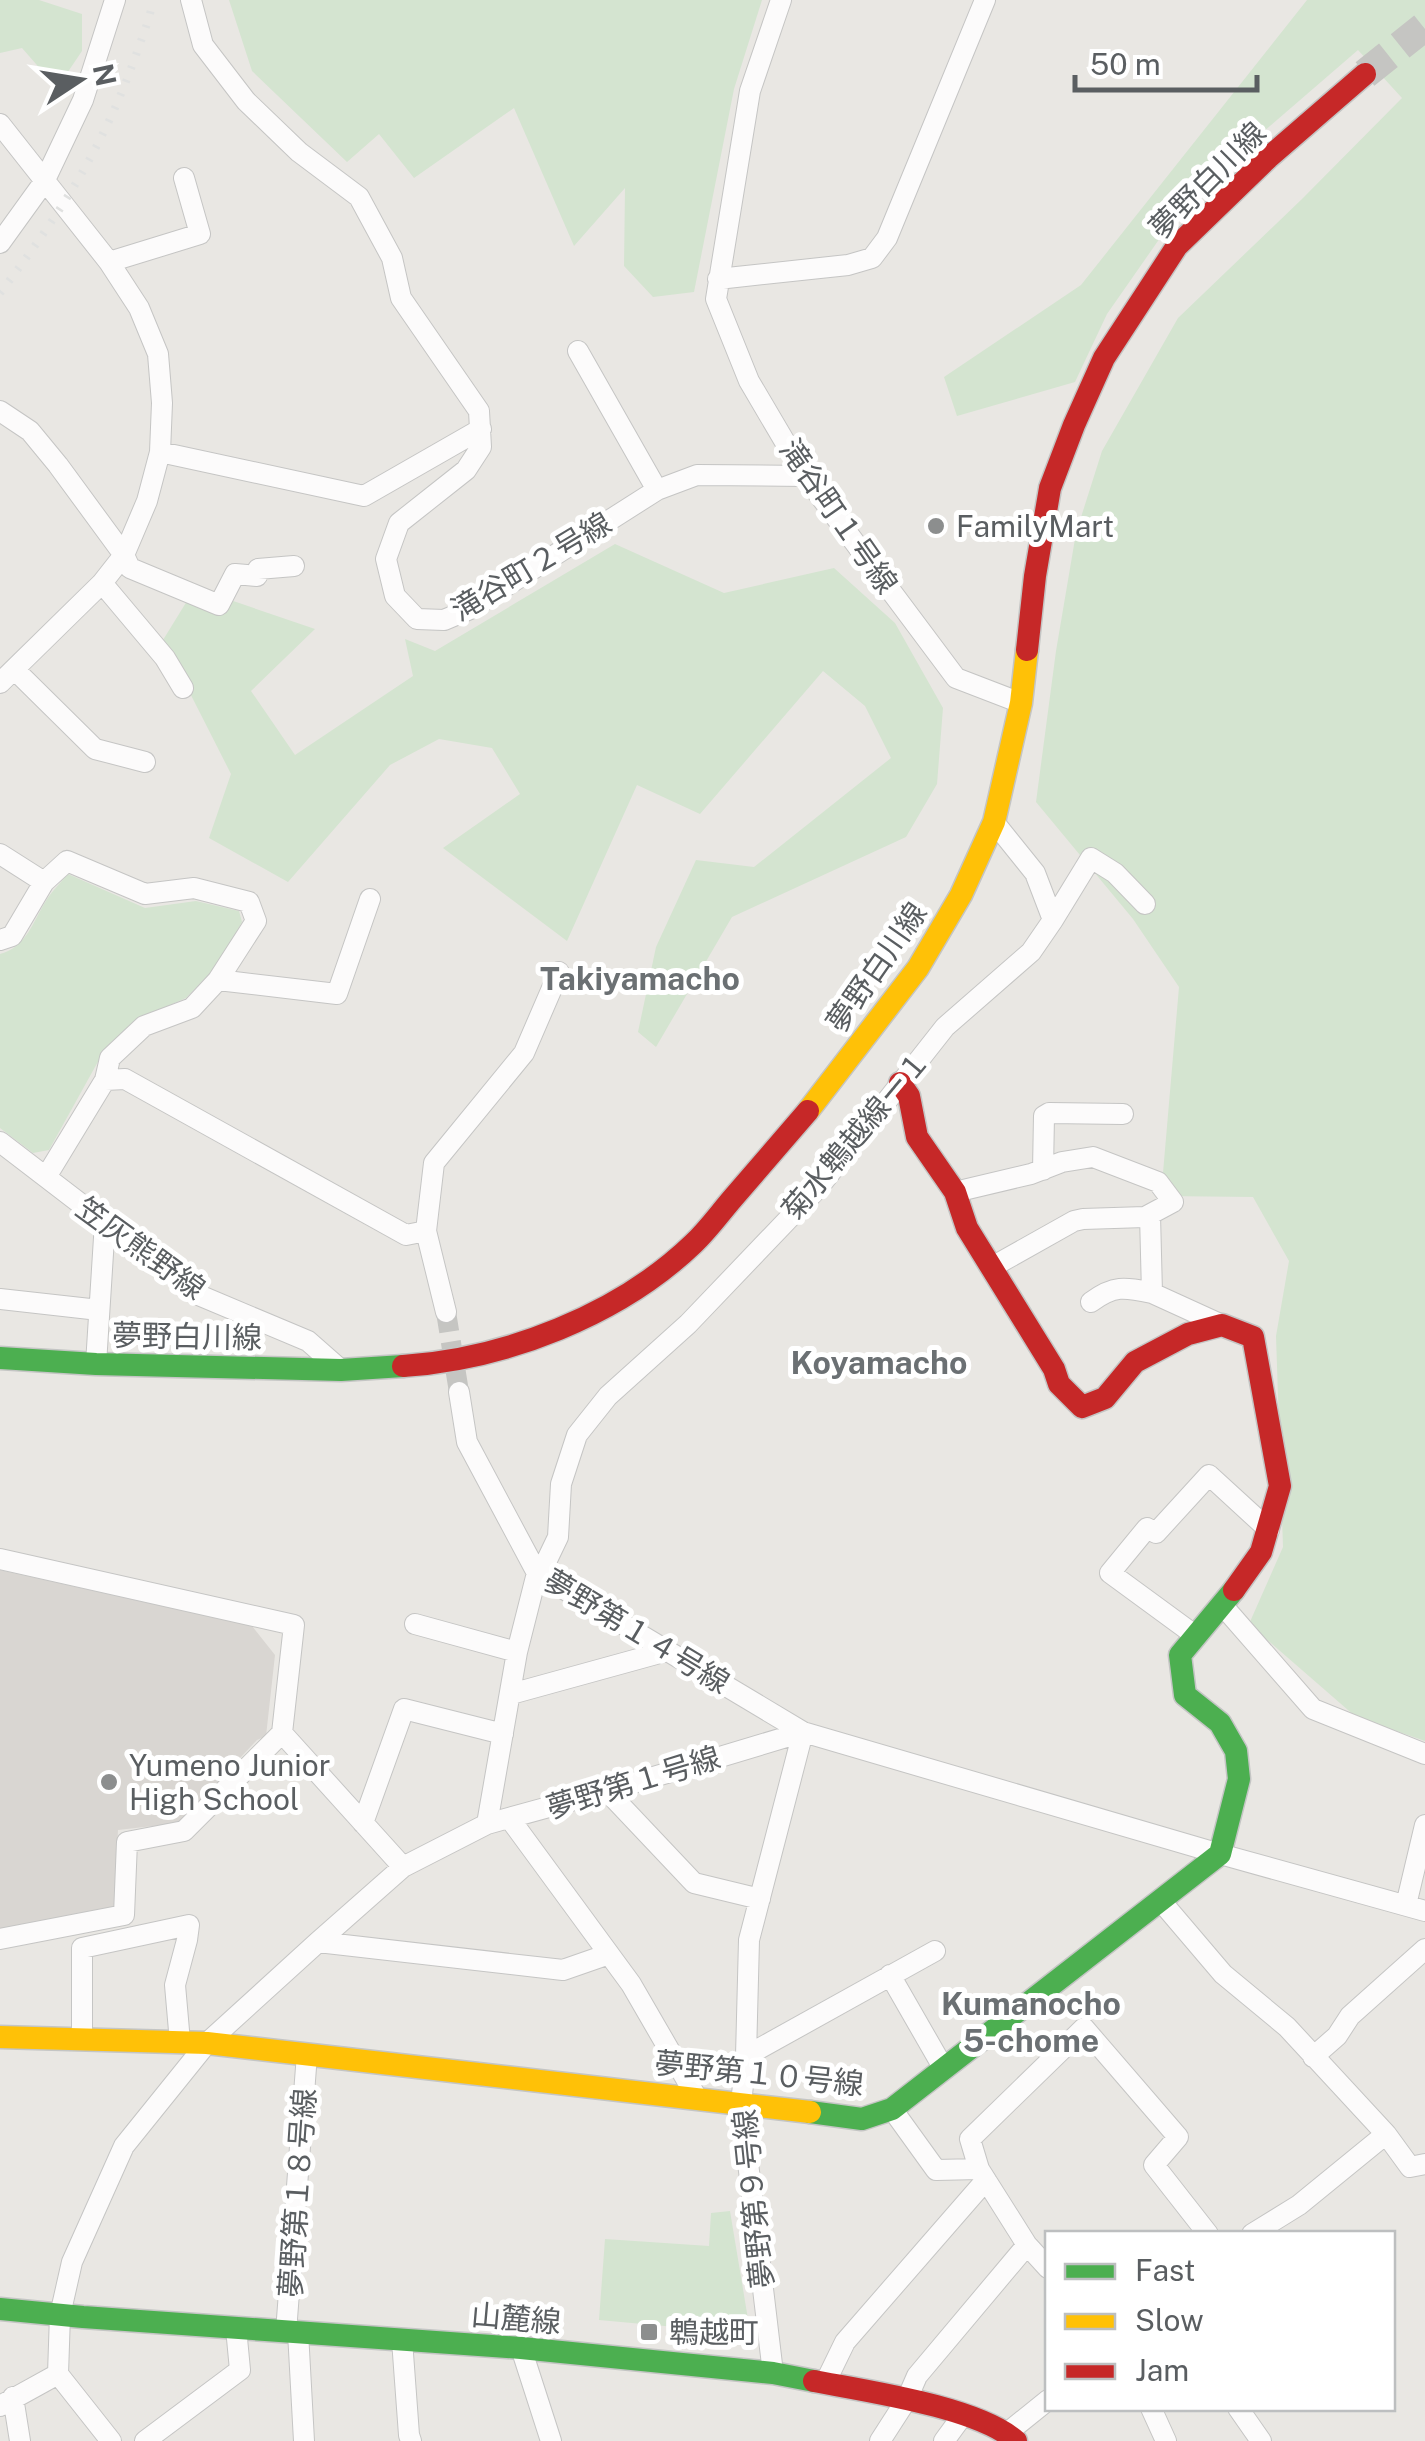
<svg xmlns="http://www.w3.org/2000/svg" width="1425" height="2441" font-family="'Public Sans','Noto Sans JP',sans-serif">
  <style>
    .education { fill: #d9d6d2 }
    .green { fill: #d4e4d0 }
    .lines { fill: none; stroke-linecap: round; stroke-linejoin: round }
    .street-tunnel { stroke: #c5c5c2; stroke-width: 20; stroke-dasharray: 20 10; stroke-linecap: butt }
    .secondary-tunnel { stroke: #c5c5c2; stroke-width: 30; stroke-dasharray: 30 15; stroke-linecap: butt }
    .street-casing { stroke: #c5c5c4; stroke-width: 22 }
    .fast-casing { stroke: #c4c5c4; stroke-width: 25 }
    .slow-casing { stroke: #c4c5c4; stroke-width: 25 }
    .jam-casing { stroke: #c4c5c4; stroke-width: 25 }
    .street { stroke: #fcfbfb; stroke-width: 20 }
    .fast { stroke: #4caf50; stroke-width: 22 }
    .slow { stroke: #ffc107; stroke-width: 22 }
    .jam { stroke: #c62828; stroke-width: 22 }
    .rail { stroke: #e0e1e0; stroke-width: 8; stroke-dasharray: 2.5 12; stroke-linecap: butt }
    .poi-dot { fill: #8c8e8e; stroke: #fff; stroke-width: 4 }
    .labels { text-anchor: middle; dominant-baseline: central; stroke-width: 10; stroke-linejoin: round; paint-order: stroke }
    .street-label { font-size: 30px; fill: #5a5e61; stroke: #fff }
    .poi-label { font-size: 30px; fill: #5a5e61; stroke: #fff; text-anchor: start }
    .neighbourhood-label { font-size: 32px; font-weight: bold; fill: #6b7073; stroke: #fff }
  </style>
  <rect width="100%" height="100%" fill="#e9e7e3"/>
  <!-- education -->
  <path class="education" d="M 0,1570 L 252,1626 L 275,1655 L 266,1736 L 257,1740 L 179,1823 L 118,1830 L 114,1909 L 0,1930 Z"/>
  <!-- green -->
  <path class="green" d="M 0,0 L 39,0 L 82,14 L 82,51 L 57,88 L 22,48 L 0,53 Z
    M 229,0 L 762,0 L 734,89 L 694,292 L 653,297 L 624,266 L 625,188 L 574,246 L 514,108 L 414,178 L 379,134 L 347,162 L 252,71 Z
    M 1307,0 L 1425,0 L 1425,1741 L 1356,1717 L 1249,1624 L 1283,1547 L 1276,1336 L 1289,1261 L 1253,1197 L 1161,1196 L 1179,987 L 1133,919 L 1036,802 L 1056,651 L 1076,533 L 1102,451 L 1178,318 L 1302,199 L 1402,98 L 1358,50 L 1256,138 L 1167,228 L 1107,314 L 1075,382 L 957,416 L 944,377 L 1081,285 Z
    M 615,544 L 724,593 L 834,568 L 895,623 L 943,708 L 937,784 L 906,837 L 732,917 L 656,1047 L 638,1032 L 656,947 L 696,860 L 754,867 L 891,758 L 865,706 L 823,671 L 700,814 L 637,785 L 567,941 L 443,848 L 520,794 L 492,748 L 439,739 L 390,765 L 288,882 L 209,838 L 231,774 L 163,640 L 195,588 L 315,629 L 251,691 L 295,755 L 413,676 L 405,639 L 435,651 Z
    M 68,874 L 145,908 L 196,901 L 239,911 L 242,922 L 218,965 L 186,998 L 140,1018 L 105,1049 L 49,1150 L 33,1153 L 0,1128 L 0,954 C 27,947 33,921 47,899 C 53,890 61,882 68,874 Z
    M 730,2211 L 749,2325 L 741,2333 L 599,2320 L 605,2239 L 709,2246 L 711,2213 Z"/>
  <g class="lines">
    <!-- street-tunnel -->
    <path class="street-tunnel" d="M 446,1312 L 459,1392"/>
    <!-- secondary-tunnel -->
    <path class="secondary-tunnel" d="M 1365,74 L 1425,26"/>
    <defs>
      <path id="street" d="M 191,0 L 203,45 L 246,101 L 299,152 L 359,197 L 392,258 L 401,298 L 479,411 L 481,447 L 466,470 L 399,523 L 386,559 L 395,596 L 417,619 L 444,620 L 470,609 L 657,490 L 697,475 L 805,476
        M 781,0 L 750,91 L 716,299 L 749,381 L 805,476 L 956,678 L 1021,703
        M 0,124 L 109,262 L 139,308 L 158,354 L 162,403 L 160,452 L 147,501 L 124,555 L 102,583 L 0,683
        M 0,243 L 44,182 L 83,100 L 115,0
        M 109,262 L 200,234 L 184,178
        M 718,279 L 848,265 L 872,258 L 887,238 L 985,0
        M 578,351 L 657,490
        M 0,411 L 30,431 L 58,465 L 124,555 L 130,568 L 219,605 L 235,574 L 257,576 L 258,569 L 294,566
        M 160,452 L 364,496 L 481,429
        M 102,583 L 165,658 L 183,688
        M 15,670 L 95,749 L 145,762
        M 0,854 L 44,882
        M 1053,920 L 1091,858 L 1115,873 L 1145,904
        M 0,940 L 12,936 L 44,882 L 67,861 L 145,894 L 194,888 L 249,902 L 256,921 L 218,980 L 192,1008 L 144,1026 L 110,1058 L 105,1080 L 46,1177
        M 218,980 L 337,994 L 370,899
        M 105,1080 L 125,1079 L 406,1235 L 426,1231
        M 0,1142 L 201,1296 L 308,1341 L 341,1370
        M 1043,1170 L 1044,1116 L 1049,1113 L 1123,1114
        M 955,1192 L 1031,1174 L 1062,1162 L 1093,1157 L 1158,1182 L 1173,1202 L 1145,1217 L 1083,1219 L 1074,1221 L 992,1267
        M 1150,1215 L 1152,1293 L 1220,1324
        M 0,1299 L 99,1310
        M 1091,1302 C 1114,1285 1124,1287 1152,1293
        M 446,1312 L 426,1231 L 434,1163 L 524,1053 L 559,972
        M 96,1364 L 105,1222
        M 459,1392 L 467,1442 L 537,1573 L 803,1732 L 749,1940 L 746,2056 L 741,2104 L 773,2373
        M 0,1559 L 294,1625 L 282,1733 L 184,1831 L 127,1842 L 124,1915 L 0,1939
        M 1223,1606 L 1313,1709 L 1425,1754
        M 415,1624 L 517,1652
        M 1196,1636 L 1110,1573 L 1147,1528 L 1156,1533 L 1209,1475 L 1269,1530
        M 511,1694 L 667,1651
        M 282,1733 L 403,1867
        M 607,1791 L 694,1883 L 760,1899
        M 510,1819 L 631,1984 L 697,2098
        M 363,1823 L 404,1709 L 503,1734
        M 487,1824 L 517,1652 L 537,1573 L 546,1562 L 558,1537 L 561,1484 L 577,1435 L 608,1396 L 688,1324 L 819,1187 L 945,1027 L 1031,952 L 1053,920 L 1035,873 L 994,822
        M 1160,1900 L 1223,1974 L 1287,2027 L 1386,2134 L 1410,2167 L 1425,2164
        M 1406,1905 L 1425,1825
        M 318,1942 L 563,1970 L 609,1954
        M 890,1975 L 944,2069
        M 82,2039 L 82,1948 L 189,1925 L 187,1940 L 175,1985 L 180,2042
        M 746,2056 L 935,1951
        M 1313,2057 L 1337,2036 L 1350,2016 L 1425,1949
        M 892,2109 L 936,2170 L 979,2169 L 1027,2245 L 1048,2268
        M 979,2169 L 970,2139 L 1084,2028 L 1178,2137 L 1154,2165 L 1208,2234
        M 1252,2234 L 1299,2205 L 1386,2134
        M 286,2332 L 307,2054
        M 298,2332 L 304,2441
        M 402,2340 L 409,2435 L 411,2441
        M 521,2348 L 551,2441
        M 825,2383 L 845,2342 L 986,2180
        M 13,2397 L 20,2441
        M 0,2406 L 58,2374
        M 1151,2408 L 1166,2441
        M 1238,2408 L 1261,2441
        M 1007,2433 L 1048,2400
        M 111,2441 L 58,2374 L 60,2315 L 72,2262 L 124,2146 L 207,2043 L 318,1942 L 403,1867 L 487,1824 L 607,1791 L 803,1732 L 1220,1854 L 1425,1911
        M 145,2441 L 240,2370 L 236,2328
        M 880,2441 L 907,2399 L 917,2376 L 1027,2245
        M 944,2441 L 963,2415"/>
      <path id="fast" d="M 0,1358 L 96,1364 L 341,1370 L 403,1366
        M 810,2112 L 862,2119 L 892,2109 L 1220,1854 L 1239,1779 L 1236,1751 L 1220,1723 L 1185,1695 L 1180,1655 L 1234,1590
        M 0,2309 L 83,2317 L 521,2348 L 773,2373 L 814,2381"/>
      <path id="slow" d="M 808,1111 L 918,968 L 961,895 L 994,822 L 1021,703 L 1027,650
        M 0,2037 L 207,2043 L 810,2112"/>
      <path id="jam" d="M 1027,650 L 1035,576 L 1050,488 L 1074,425 L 1104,358 L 1177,246 L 1268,158 L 1365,74
        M 900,1083 L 909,1096 L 917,1137 L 955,1192 L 967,1228 L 1054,1369 L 1059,1384 L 1082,1407 L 1105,1398 L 1135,1362 L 1188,1334 L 1222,1325 L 1253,1337 L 1280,1486 L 1261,1552 L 1234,1590
        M 403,1366 C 506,1359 619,1315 693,1244 C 708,1230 720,1213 733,1198 C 758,1169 783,1140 808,1111
        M 814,2381 C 866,2391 978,2407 1016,2441"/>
    </defs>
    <!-- street casing -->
    <use href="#street" class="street-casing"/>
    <!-- fast casing -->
    <use href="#fast" class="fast-casing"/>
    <!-- slow casing -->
    <use href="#slow" class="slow-casing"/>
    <!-- jam casing -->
    <use href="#jam" class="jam-casing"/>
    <!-- street -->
    <use href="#street" class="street"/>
    <!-- fast -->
    <use href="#fast" class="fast"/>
    <!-- slow -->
    <use href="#slow" class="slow"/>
    <!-- jam -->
    <use href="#jam" class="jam"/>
    <!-- rail -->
    <path class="rail" d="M 0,293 C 60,214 104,147 137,52 C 143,35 150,18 153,0"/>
  </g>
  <!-- markers -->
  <g class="poi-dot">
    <circle cx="936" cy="526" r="10"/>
    <circle cx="109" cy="1782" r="10"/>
    <rect x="639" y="2322" width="20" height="20" rx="5"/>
  </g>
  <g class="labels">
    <!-- street labels -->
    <g class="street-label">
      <text transform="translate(1207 180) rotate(-45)">夢野白川線</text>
      <text transform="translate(839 516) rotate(55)">滝谷町１号線</text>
      <text transform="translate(531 566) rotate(-31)">滝谷町２号線</text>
      <text transform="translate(876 967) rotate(-55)">夢野白川線</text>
      <text transform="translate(855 1135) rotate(-50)">菊水鵯越線ー１</text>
      <text transform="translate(141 1248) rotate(36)">笠灰熊野線</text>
      <text transform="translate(187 1336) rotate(1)">夢野白川線</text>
      <text transform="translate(637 1631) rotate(31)">夢野第１４号線</text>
      <text transform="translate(633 1782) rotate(-17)">夢野第１号線</text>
      <text transform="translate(759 2073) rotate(6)">夢野第１０号線</text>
      <text transform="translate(297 2193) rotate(-86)">夢野第１８号線</text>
      <text transform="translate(753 2199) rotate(-96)">夢野第９号線</text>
      <text transform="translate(516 2318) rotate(5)">山麓線</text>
    </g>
    <!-- poi labels -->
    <g class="poi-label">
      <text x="956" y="526">FamilyMart</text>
      <text x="129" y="1765">Yumeno Junior<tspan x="129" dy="34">High School</tspan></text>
      <text x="669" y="2332">鵯越町</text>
    </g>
    <!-- neighbourhood labels -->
    <g class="neighbourhood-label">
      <text x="640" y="978">Takiyamacho</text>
      <text x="879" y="1362">Koyamacho</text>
      <text x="1031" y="2003">Kumanocho<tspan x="1031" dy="37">5-chome</tspan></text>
    </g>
  </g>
  <!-- legend -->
  <rect x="1045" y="2231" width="350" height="180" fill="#ffffff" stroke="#bdbfc0" stroke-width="2.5"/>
  <rect x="1065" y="2264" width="50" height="15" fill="#4caf50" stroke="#bdbfc0" stroke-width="2.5"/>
  <text x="1135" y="2281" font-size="30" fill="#5a5e61">Fast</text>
  <rect x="1065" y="2314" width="50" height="15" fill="#ffc107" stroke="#bdbfc0" stroke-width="2.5"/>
  <text x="1135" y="2331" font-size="30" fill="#5a5e61">Slow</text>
  <rect x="1065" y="2364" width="50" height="15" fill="#c62828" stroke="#bdbfc0" stroke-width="2.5"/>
  <text x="1135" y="2381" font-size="30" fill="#5a5e61">Jam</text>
  <!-- north arrow -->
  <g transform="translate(80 80) rotate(78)" stroke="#ffffff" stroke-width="8" paint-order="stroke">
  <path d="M0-8L18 38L0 25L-18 38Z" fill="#5a5e61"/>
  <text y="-15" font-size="28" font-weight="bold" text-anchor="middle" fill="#5a5e61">N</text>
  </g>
  <!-- scale -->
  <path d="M1075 75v15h182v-15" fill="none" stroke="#5a5e61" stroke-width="5"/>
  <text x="1090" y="75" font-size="30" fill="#5a5e61" stroke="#ffffff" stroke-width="8" paint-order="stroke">50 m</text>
</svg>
